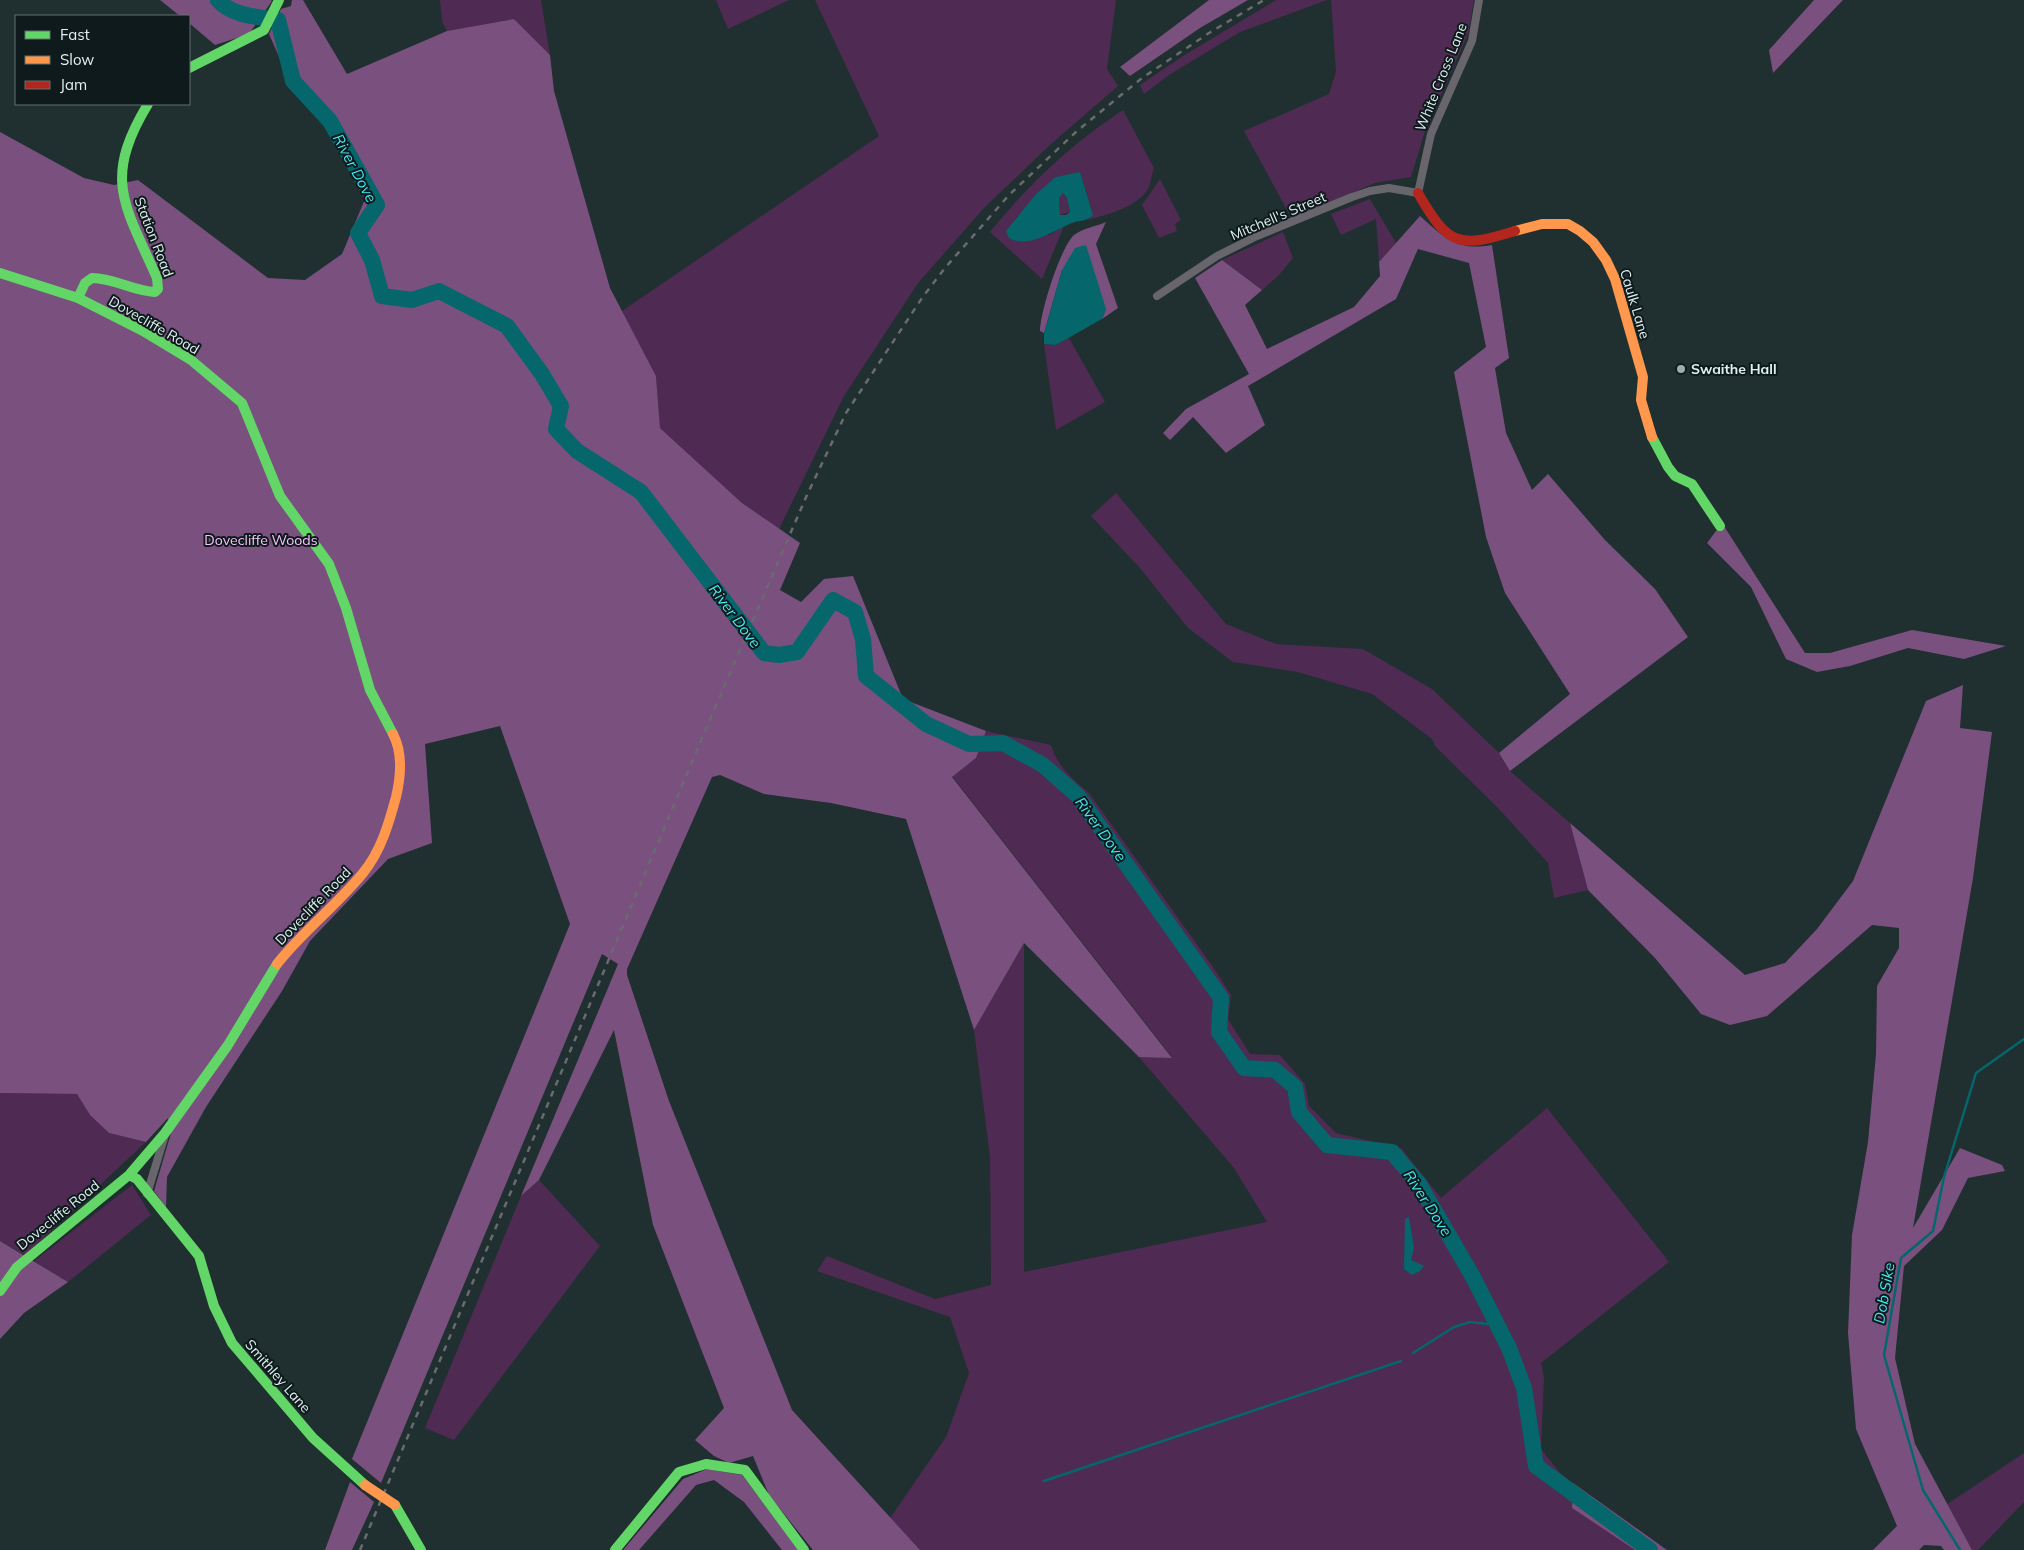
<svg xmlns="http://www.w3.org/2000/svg" width="2024" height="1550" font-family="Mulish,sans-serif">
  <style>
    .green { fill: #4f2b53 }
    .forest { fill: #7a507f }
    .water { fill: #05666b; fill-rule: evenodd }
    .lines { fill: none; stroke-linecap: round; stroke-linejoin: round }
    .stream { stroke: #05666b; stroke-width: 2.5 }
    .river { stroke: #05666b; stroke-width: 16 }
    .street { stroke: #68666c; stroke-width: 8 }
    .fast { stroke: #63d668; stroke-width: 10 }
    .slow { stroke: #ff974d; stroke-width: 10 }
    .jam { stroke: #b3261e; stroke-width: 10 }
    .rail { stroke: #686b6f; stroke-width: 2.5; stroke-dasharray: 6 6; stroke-linecap: butt }
    .slow-bridge { stroke: #ff974d; stroke-width: 10 }
    .poi-dot { fill: #9dacad; stroke: #0e1a1b; stroke-width: 2 }
    .labels { text-anchor: middle; dominant-baseline: central; stroke-width: 4; stroke-linejoin: round; paint-order: stroke }
    .street-label { font-size: 14px; fill: #e0f0f1; stroke: #0e1a1b }
    .poi-label { font-size: 14px; font-weight: bold; fill: #e0f0f1; stroke: #0e1a1b; text-anchor: start }
    .park-label { font-size: 14px; fill: #fcc1ff; stroke: #0e1a1b }
    .water-label { font-size: 15px; font-style: italic; fill: #43e8f4; stroke: #0e1a1b }
  </style>
  <rect width="100%" height="100%" fill="#202f30"/>
  <!-- green -->
  <path class="green" d="M 440,0 L 541,0 L 550,55 L 514,19 L 447,31 L 442,21 Z
    M 716,0 L 789,0 L 728,29 Z
    M 815,0 L 1116,0 L 1107,69 L 1118,86 L 1051,144 L 985,207 L 918,283 L 844,396 L 779,529 L 742,503 L 660,428 L 656,376 L 622,311 L 879,136 Z
    M 1276,0 L 1327,0 L 1240,32 L 1169,75 L 1144,94 L 1140,85 L 1183,56 Z
    M 1331,0 L 1474,0 L 1468,34 L 1426,128 L 1411,177 L 1375,183 L 1292,219 L 1244,131 L 1329,94 L 1336,72 Z
    M 1123,110 L 1154,168 C 1152,174 1151,181 1149,187 C 1139,207 1108,214 1088,220 L 1093,215 L 1080,172 L 1036,194 L 1026,209 L 1015,219 L 1049,235 L 1064,226 L 1042,279 L 990,232 C 1031,182 1069,146 1123,110 Z
    M 1160,179 L 1181,220 L 1175,224 L 1177,231 L 1159,238 L 1142,205 Z
    M 1063,193 L 1067,198 L 1070,212 L 1060,215 L 1059,198 Z
    M 1370,199 L 1396,243 L 1379,262 L 1376,219 L 1341,235 L 1331,214 Z
    M 1283,232 L 1293,258 L 1279,275 L 1262,290 L 1222,260 Z
    M 1069,338 L 1105,402 L 1056,430 L 1044,344 L 1056,345 Z
    M 1116,493 L 1226,624 L 1276,644 L 1363,649 L 1432,689 L 1499,753 L 1510,771 L 1570,823 L 1588,890 L 1554,898 L 1548,863 L 1498,808 L 1436,747 L 1432,739 L 1372,694 L 1298,672 L 1233,662 L 1188,628 L 1139,567 L 1091,516 Z
    M 986,731 L 1051,745 C 1058,767 1072,779 1089,793 L 1213,967 L 1231,995 L 1228,1019 L 1250,1054 L 1280,1055 L 1305,1084 L 1309,1106 L 1336,1133 L 1401,1148 L 1441,1198 L 1547,1108 L 1669,1262 L 1541,1363 L 1544,1377 L 1541,1449 L 1560,1473 L 1573,1483 L 1572,1508 L 1635,1550 L 920,1550 L 890,1518 L 946,1437 L 969,1373 L 950,1317 L 817,1271 L 827,1256 L 935,1299 L 991,1285 L 990,1157 L 974,1030 L 1024,943 L 1024,1272 L 1267,1222 L 1234,1168 L 1139,1057 L 1172,1057 L 952,776 L 976,758 Z
    M 0,1093 L 77,1094 L 90,1115 L 109,1133 L 146,1142 L 25,1255 L 0,1241 Z
    M 539,1180 L 600,1246 L 454,1440 L 425,1428 L 521,1196 Z
    M 132,1185 L 151,1215 L 68,1282 L 34,1261 Z
    M 2024,1453 L 2024,1502 L 1978,1550 L 1972,1550 L 1946,1505 Z"/>
  <!-- forest -->
  <path class="forest" d="M 160,0 L 271,0 L 272,1 L 249,34 L 215,45 L 189,23 L 189,16 L 180,16 Z
    M 292,0 L 303,0 L 347,74 L 447,31 L 514,19 L 550,55 L 554,91 L 610,288 L 656,376 L 660,428 L 742,503 L 800,543 L 780,590 L 801,602 L 824,579 L 853,576 L 903,699 L 986,731 L 976,758 L 952,777 L 1172,1058 L 1139,1057 L 1024,943 L 974,1030 L 906,819 L 831,803 L 764,794 L 720,775 L 712,777 L 627,969 L 627,975 L 669,1101 L 792,1410 L 920,1550 L 813,1550 L 769,1495 L 753,1456 L 729,1463 L 714,1456 L 695,1440 L 724,1408 L 653,1225 L 614,1030 L 539,1180 L 521,1196 L 618,964 L 602,954 L 381,1483 L 352,1459 L 570,924 L 500,726 L 425,744 L 432,843 L 388,859 L 310,941 L 282,991 L 206,1107 L 167,1177 L 166,1207 L 154,1191 L 171,1133 L 168,1118 L 146,1142 L 109,1133 L 90,1115 L 77,1094 L 0,1093 L 0,132 L 84,178 L 114,185 L 138,180 L 268,278 L 305,280 L 342,254 L 365,199 L 327,127 L 292,86 L 269,34 L 281,9 L 291,6 Z
    M 1209,0 L 1248,0 L 1200,28 L 1130,76 L 1120,67 Z
    M 1814,0 L 1843,0 L 1773,73 L 1769,50 Z
    M 1420,216 C 1446,239 1456,251 1492,245 L 1509,358 L 1495,368 L 1506,433 L 1532,490 L 1548,474 L 1605,540 L 1655,589 L 1688,637 L 1510,771 L 1499,753 L 1570,694 L 1505,593 L 1486,537 L 1454,372 L 1486,347 L 1469,263 L 1418,249 L 1396,299 L 1248,386 L 1265,425 L 1226,453 L 1193,417 L 1170,440 L 1163,433 L 1186,409 L 1249,374 L 1195,278 L 1222,260 L 1262,290 L 1245,305 L 1267,349 L 1354,307 L 1380,276 L 1379,262 Z
    M 1106,222 L 1096,244 L 1118,308 L 1102,319 L 1106,309 L 1062,270 L 1044,333 L 1040,331 C 1040,313 1060,248 1074,235 C 1081,229 1097,226 1106,222 Z
    M 1722,523 L 1805,653 L 1830,653 L 1912,630 L 2006,646 L 1964,659 L 1908,648 L 1850,666 L 1817,672 L 1786,659 L 1751,587 L 1707,543 Z
    M 1963,685 L 1960,728 L 1992,732 L 1973,878 L 1913,1228 L 1960,1148 L 2002,1165 L 2005,1171 L 1968,1178 L 1942,1230 L 1904,1266 L 1895,1358 L 1915,1444 L 1972,1550 L 1944,1550 L 1941,1546 L 1924,1545 L 1919,1550 L 1873,1550 L 1897,1526 L 1856,1429 L 1848,1333 L 1852,1235 L 1868,1142 L 1876,1054 L 1877,986 L 1899,948 L 1899,928 L 1872,925 L 1767,1016 L 1730,1025 L 1701,1014 L 1655,958 L 1588,890 L 1570,823 L 1745,975 L 1785,963 L 1817,929 L 1853,881 L 1926,701 Z
    M 0,1241 L 68,1282 L 24,1313 L 0,1339 Z
    M 707,1469 L 742,1475 L 799,1550 L 782,1550 L 744,1502 L 714,1480 L 696,1485 L 639,1550 L 623,1550 L 683,1479 Z
    M 350,1482 L 374,1502 L 352,1550 L 325,1550 Z
    M 1573,1483 L 1667,1550 L 1635,1550 L 1572,1508 Z"/>
  <!-- water -->
  <path class="water" d="M 1080,172 L 1093,215 C 1087,222 1080,220 1072,223 C 1053,231 1028,249 1009,238 L 1006,231 L 1036,194 L 1056,177 ZM 1063,193 L 1067,198 L 1070,212 L 1066,215 L 1060,215 L 1059,198 Z
    M 1086,245 L 1106,309 L 1102,319 L 1056,345 L 1044,344 L 1044,333 L 1062,270 L 1075,248 Z
    M 1409,1217 L 1414,1247 L 1411,1260 L 1424,1266 L 1420,1271 L 1412,1275 L 1404,1269 L 1405,1219 Z"/>
  <g class="lines">
    <!-- stream -->
    <path class="stream" d="M 1413,1353 L 1454,1327 L 1470,1322 L 1497,1325
      M 1044,1481 L 1401,1361
      M 1960,1550 L 1923,1490 L 1884,1355 L 1901,1258 L 1933,1231 L 1944,1177 L 1976,1073 L 2024,1039"/>
    <!-- river -->
    <path class="river" d="M 218,0 C 231,16 259,17 278,20 L 293,81 L 330,121 L 377,205 L 358,233 L 372,260 L 382,296 L 412,300 L 439,291 L 507,326 L 542,374 L 561,406 L 556,429 L 577,451 L 641,492 L 764,653 L 779,655 L 797,652 L 833,600 L 855,612 L 863,639 L 866,676 L 926,724 L 969,744 L 1003,743 L 1043,765 L 1078,796 L 1221,998 L 1219,1032 L 1244,1068 L 1275,1070 L 1295,1087 L 1299,1112 L 1327,1145 L 1392,1152 L 1419,1184 L 1473,1277 L 1509,1348 L 1524,1388 L 1536,1466 L 1650,1550"/>
    <!-- street -->
    <path class="street" d="M 1157,296 L 1217,256 L 1257,236 L 1352,197 L 1370,191 L 1389,188 L 1418,193 L 1431,134 L 1472,41 L 1479,0
      M 147,1194 L 165,1135"/>
    <!-- fast -->
    <path class="fast" d="M 189,68 L 264,30 L 279,0
      M 0,273 L 78,298 L 143,331 L 191,360 L 242,403 L 280,496 L 329,564 L 346,608 L 370,690 L 393,734
      M 78,298 L 85,283 L 92,278 C 114,278 133,291 155,292 L 158,289 L 157,278 C 125,205 102,180 148,104
      M 1652,437 L 1668,467 L 1675,476 L 1692,484 L 1720,526
      M 129,1175 L 137,1179 L 199,1256 L 214,1306 L 232,1343 L 313,1438 L 365,1485
      M 0,1291 L 17,1267 L 129,1175 L 165,1133 L 228,1045 L 277,964
      M 395,1505 L 421,1550
      M 615,1550 L 679,1472 L 706,1464 L 745,1470 L 804,1550"/>
    <!-- slow -->
    <path class="slow" d="M 1515,231 L 1542,224 L 1568,224 L 1580,231 L 1593,242 L 1606,260 L 1615,279 L 1643,377 L 1641,400 L 1652,437
      M 277,964 C 303,931 337,905 363,873 C 381,851 389,823 396,797 C 401,776 403,753 393,734"/>
    <!-- jam -->
    <path class="jam" d="M 1418,193 C 1448,245 1457,249 1515,231"/>
    <!-- rail -->
    <path class="rail" d="M 360,1550 L 705,731 L 807,495 L 846,413 L 922,298 L 945,268 L 1009,195 L 1077,131 L 1142,78 L 1209,33 L 1264,0"/>
    <!-- slow-bridge -->
    <path class="slow-bridge" d="M 365,1485 L 395,1505"/>
  </g>
  <!-- markers -->
  <circle class="poi-dot" cx="1681" cy="369" r="5"/>
  <g class="labels">
    <!-- street labels -->
    <g class="street-label">
      <text transform="translate(1441 77) rotate(-68)">White Cross Lane</text>
      <text transform="translate(1278 216) rotate(-23)">Mitchell's Street</text>
      <text transform="translate(154 237) rotate(69)">Station Road</text>
      <text transform="translate(1635 304) rotate(73)">Caulk Lane</text>
      <text transform="translate(154 325) rotate(30)">Dovecliffe Road</text>
      <text transform="translate(313 906) rotate(-46)">Dovecliffe Road</text>
      <text transform="translate(58 1215) rotate(-39)">Dovecliffe Road</text>
      <text transform="translate(278 1376) rotate(49)">Smithley Lane</text>
    </g>
    <!-- poi labels -->
    <g class="poi-label">
      <text x="1691" y="369">Swaithe Hall</text>
    </g>
    <!-- park labels -->
    <g class="park-label">
      <text x="261" y="540">Dovecliffe Woods</text>
    </g>
    <!-- water labels -->
    <g class="water-label">
      <text transform="translate(355 168) rotate(62)">River Dove</text>
      <text transform="translate(735 616) rotate(53)">River Dove</text>
      <text transform="translate(1101 829) rotate(54)">River Dove</text>
      <text transform="translate(1428 1203) rotate(57)">River Dove</text>
      <text transform="translate(1884 1293) rotate(-80)">Dob Sike</text>
    </g>
  </g>
  <!-- legend -->
  <rect x="15" y="15" width="175" height="90" fill="#0e1a1b" stroke="#627071"/>
  <rect x="25" y="31" width="25" height="8" fill="#63d668" stroke="#627071"/>
  <text x="60" y="40" font-size="15" fill="#e0f0f1">Fast</text>
  <rect x="25" y="56" width="25" height="8" fill="#ff974d" stroke="#627071"/>
  <text x="60" y="65" font-size="15" fill="#e0f0f1">Slow</text>
  <rect x="25" y="81" width="25" height="8" fill="#b3261e" stroke="#627071"/>
  <text x="60" y="90" font-size="15" fill="#e0f0f1">Jam</text>
</svg>
